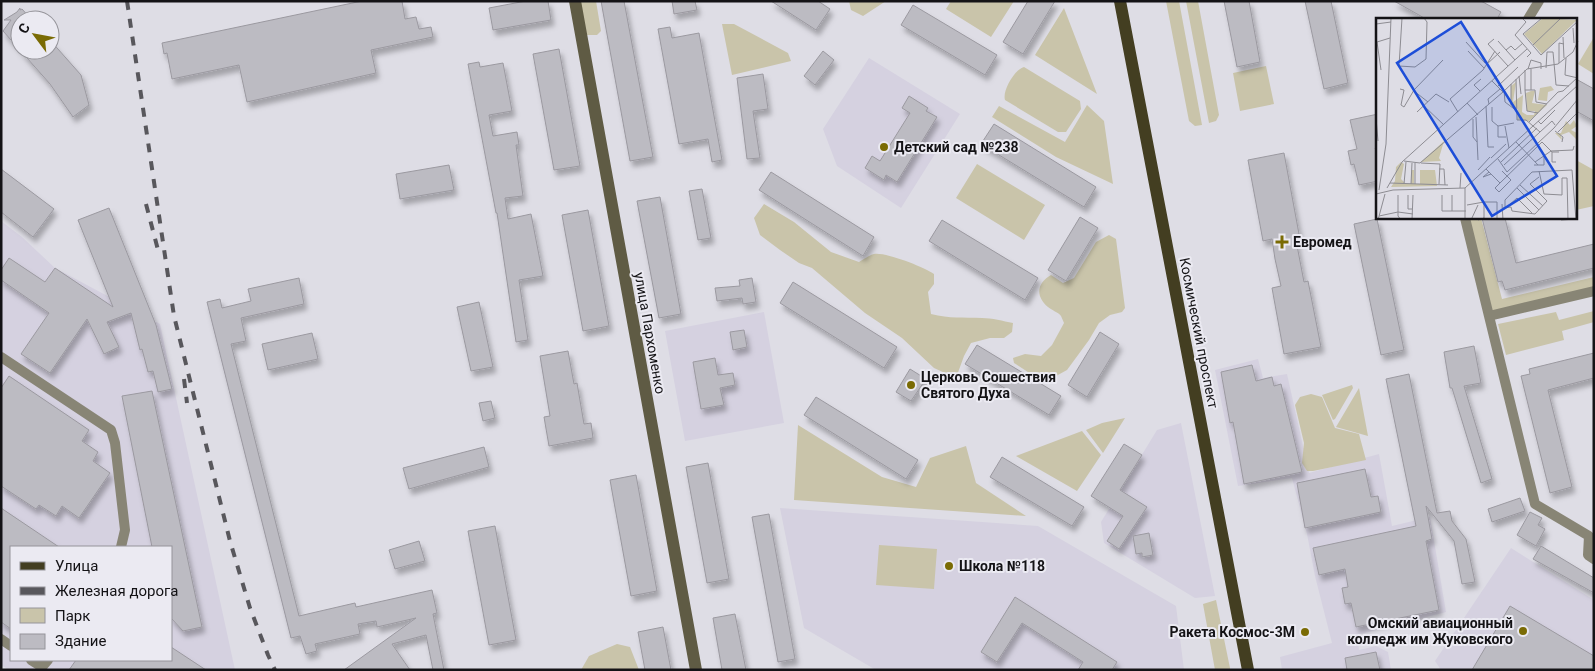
<svg xmlns="http://www.w3.org/2000/svg" width="1595" height="671" font-family="Roboto,sans-serif">
  <style>
    .built { fill: #d5d1e0; fill-rule: evenodd }
    .green { fill: #c9c4aa }
    .building { fill: #bcbbc2; stroke: #9b99a0; filter: url(#shadow) }
    .lines { fill: none; stroke-linecap: round; stroke-linejoin: round }
    .street { stroke: #888575; stroke-width: 10 }
    .secondary { stroke: #5f5b44; stroke-width: 12 }
    .primary { stroke: #433e21; stroke-width: 12 }
    .rail { stroke: #58575c; stroke-width: 4; stroke-dasharray: 9 9; stroke-linecap: butt }
    .poi-dot { fill: #7a6b04; stroke: #ebeaf2; stroke-width: 2 }
    .labels { text-anchor: middle; dominant-baseline: central; stroke-width: 4; stroke-linejoin: round; paint-order: stroke }
    .poi-label { font-size: 14px; font-weight: bold; fill: #141316; stroke: #ebeaf2; text-anchor: start }
    .street-label { font-size: 14px; fill: #141316; stroke: #ebeaf2 }
    .inset-road { fill: none; stroke: #8d8c92; stroke-width: 1 }
    .view { fill: #1d4ed8; fill-opacity: 0.15; stroke: #1d4ed8; stroke-width: 2.5 }
    .inset-edge { fill: none; stroke: #141316; stroke-width: 2.5 }
  </style>
  <defs>
    <filter id="shadow"><feDropShadow dx="3" dy="5.5" stdDeviation="2.5" flood-color="#0004"/></filter>
  </defs>
  <rect width="100%" height="100%" fill="#dedde5"/>
  <!-- built -->
  <path class="built" d="M 869,58 L 960,114 L 901,208 L 837,166 L 823,129 Z
    M 1,221 L 22,237 L 55,268 L 160,324 L 235,670 L 9,670 L 1,665 ZM 11,547 L 171,547 L 171,660 L 11,660 Z
    M 764,312 L 784,423 L 685,441 L 665,331 Z
    M 1258,359 L 1263,378 L 1287,374 L 1309,473 L 1379,454 L 1392,526 L 1430,517 L 1446,612 L 1357,635 L 1359,650 L 1376,646 L 1388,652 L 1391,670 L 1282,670 L 1280,657 L 1332,643 L 1315,576 L 1307,534 L 1292,478 L 1238,486 L 1215,370 Z
    M 1181,423 L 1215,596 L 1195,598 L 1104,543 L 1101,522 L 1157,430 Z
    M 780,508 L 1038,526 L 1176,606 L 1184,670 L 876,670 L 804,628 Z
    M 1511,548 L 1594,600 L 1594,670 L 1441,670 L 1435,661 Z"/>
  <!-- green -->
  <path class="green" d="M 576,1 L 596,1 L 601,31 L 597,35 L 587,35 Z
    M 849,1 L 886,1 L 863,16 L 851,10 Z
    M 951,1 L 1014,1 L 991,37 L 946,9 Z
    M 1166,1 L 1179,1 L 1202,125 L 1195,126 L 1189,121 Z
    M 1186,1 L 1198,1 L 1219,115 L 1216,121 L 1209,123 Z
    M 1064,8 L 1097,94 L 1035,55 Z
    M 722,24 L 734,24 L 788,53 L 791,61 L 732,75 Z
    M 1594,37 L 1594,74 L 1578,64 Z
    M 1266,66 L 1274,104 L 1240,111 L 1233,73 Z
    M 1024,67 L 1080,101 L 1081,109 L 1066,132 L 1058,132 L 1005,100 C 1002,91 1015,69 1024,67 Z
    M 1087,105 L 1104,121 L 1113,184 L 1056,157 L 992,117 L 999,106 L 1065,142 Z
    M 1576,160 L 1594,170 L 1594,206 L 1576,210 Z
    M 977,164 L 1045,205 L 1024,240 L 956,198 Z
    M 764,204 L 794,222 L 831,252 L 859,262 C 863,260 869,255 874,254 C 886,252 924,267 934,274 L 934,284 L 928,292 L 931,314 C 950,319 963,317 982,318 C 992,318 1003,321 1013,323 L 1012,332 L 1004,338 L 990,338 L 971,343 L 964,356 L 956,378 L 934,368 L 902,338 L 865,313 L 812,268 L 799,263 L 780,250 L 760,235 L 754,218 Z
    M 1467,218 L 1481,218 L 1502,299 L 1594,277 L 1594,289 L 1490,315 Z
    M 1109,235 L 1116,239 L 1125,308 L 1122,312 L 1110,315 L 1099,323 L 1089,340 L 1067,370 L 1047,381 L 1034,376 L 1014,363 L 1013,358 L 1025,354 L 1041,356 L 1052,345 L 1064,323 C 1063,321 1062,318 1061,316 C 1058,312 1051,310 1048,307 C 1035,296 1037,283 1051,275 L 1063,283 L 1074,278 L 1096,242 Z
    M 1594,311 L 1594,322 L 1562,331 L 1564,340 L 1506,355 L 1498,324 L 1556,312 L 1559,320 Z
    M 1352,385 L 1353,388 L 1335,419 L 1333,420 L 1322,395 Z
    M 1359,388 L 1368,436 L 1336,427 Z
    M 1311,394 L 1322,397 L 1335,428 L 1359,434 L 1366,460 L 1313,471 L 1307,471 L 1302,463 L 1304,443 L 1295,405 L 1300,397 Z
    M 1125,418 L 1103,453 L 1086,430 L 1102,423 Z
    M 798,425 L 882,477 L 916,487 L 930,458 L 966,446 L 976,483 L 1026,516 L 794,500 Z
    M 1082,431 L 1101,455 L 1077,491 L 1016,456 Z
    M 879,545 L 937,549 L 934,589 L 876,585 Z
    M 1216,600 L 1230,668 L 1230,670 L 1215,670 L 1203,604 Z
    M 617,644 L 630,647 L 639,670 L 581,670 L 589,656 Z"/>
  <!-- building -->
  <path class="building" d="M 362,1 L 402,1 L 405,19 L 416,17 L 419,29 L 431,27 L 433,37 L 371,50 L 376,73 L 247,102 L 239,65 L 172,79 L 167,53 L 164,54 L 162,43 Z
    M 526,1 L 548,1 L 551,20 L 493,30 L 489,8 Z
    M 601,1 L 624,1 L 653,157 L 630,161 Z
    M 672,1 L 695,1 L 697,10 L 674,14 Z
    M 771,1 L 818,1 L 830,9 L 816,30 Z
    M 1028,1 L 1055,1 L 1023,54 L 1003,42 Z
    M 1224,1 L 1249,1 L 1260,62 L 1237,67 Z
    M 1305,1 L 1331,1 L 1348,83 L 1324,89 Z
    M 1394,1 L 1481,1 L 1501,12 L 1497,19 L 1426,19 Z
    M 913,5 L 997,55 L 985,75 L 901,25 Z
    M 20,8 L 20,10 L 22,9 L 32,20 L 20,20 L 20,50 L 50,50 L 50,40 L 81,75 L 89,105 L 73,117 L 50,84 L 3,31 L 11,20 L 4,20 L 17,12 Z
    M 670,27 L 672,38 L 699,33 L 722,160 L 712,162 L 708,139 L 679,144 L 658,29 Z
    M 559,49 L 580,166 L 554,170 L 533,54 Z
    M 823,51 L 834,60 L 815,85 L 804,76 Z
    M 479,62 L 480,67 L 503,63 L 512,111 L 489,115 L 493,136 L 517,132 L 519,145 L 516,145 L 523,196 L 505,198 L 508,219 L 531,214 L 543,276 L 519,280 L 528,340 L 516,342 L 497,213 L 496,213 L 468,64 Z
    M 763,74 L 768,109 L 753,111 L 760,158 L 747,159 L 737,78 Z
    M 1576,79 L 1594,89 L 1594,121 L 1576,111 Z
    M 909,96 L 928,108 L 926,111 L 937,117 L 897,182 L 886,175 L 884,180 L 865,168 L 872,156 L 880,161 L 910,113 L 902,108 Z
    M 1378,114 L 1378,147 L 1375,148 L 1378,157 L 1378,181 L 1359,185 L 1354,164 L 1351,165 L 1348,151 L 1357,149 L 1350,120 Z
    M 994,124 L 1096,187 L 1084,207 L 981,144 Z
    M 1284,153 L 1299,234 L 1295,235 L 1304,282 L 1308,281 L 1321,347 L 1284,354 L 1272,288 L 1281,286 L 1275,259 L 1272,239 L 1263,241 L 1248,160 Z
    M 449,165 L 454,190 L 400,199 L 396,174 Z
    M 1,169 L 54,209 L 33,237 L 1,212 Z
    M 771,172 L 874,237 L 863,256 L 759,190 Z
    M 702,189 L 711,238 L 698,240 L 689,191 Z
    M 660,197 L 681,314 L 659,318 L 637,201 Z
    M 109,208 L 156,325 L 172,389 L 158,392 L 153,371 L 148,372 L 142,349 L 140,350 L 131,313 L 107,322 L 119,347 L 104,354 L 87,319 L 50,373 L 21,354 L 49,313 L 1,280 L 1,270 L 9,258 L 45,282 L 55,268 L 113,307 L 78,220 Z
    M 588,210 L 609,326 L 583,331 L 562,215 Z
    M 1080,217 L 1098,228 L 1066,281 L 1048,270 Z
    M 1482,218 L 1505,218 L 1516,263 L 1594,244 L 1594,268 L 1505,290 L 1502,281 L 1498,282 Z
    M 1377,219 L 1404,350 L 1381,355 L 1354,224 Z
    M 942,220 L 1038,278 L 1025,300 L 929,241 Z
    M 299,278 L 304,304 L 241,318 L 246,341 L 231,344 L 299,616 L 355,603 L 356,607 L 432,590 L 437,613 L 433,614 L 444,670 L 433,670 L 426,635 L 392,644 L 410,670 L 344,670 L 416,618 L 377,627 L 376,621 L 358,624 L 360,634 L 315,644 L 317,651 L 306,654 L 300,636 L 291,638 L 207,302 L 220,299 L 222,308 L 251,301 L 248,289 Z
    M 752,278 L 756,302 L 743,304 L 742,298 L 717,301 L 715,288 L 740,286 L 739,280 Z
    M 793,282 L 897,347 L 884,368 L 780,303 Z
    M 479,302 L 493,367 L 471,371 L 457,307 Z
    M 744,330 L 747,347 L 733,350 L 730,332 Z
    M 1100,332 L 1119,344 L 1087,397 L 1068,385 Z
    M 312,333 L 318,359 L 268,370 L 262,344 Z
    M 977,345 L 1061,396 L 1049,415 L 965,364 Z
    M 1474,346 L 1481,383 L 1464,386 L 1492,479 L 1481,483 L 1452,388 L 1450,388 L 1444,352 Z
    M 568,351 L 574,384 L 577,383 L 584,424 L 591,423 L 593,438 L 549,446 L 544,417 L 550,416 L 540,356 Z
    M 1594,353 L 1594,378 L 1548,390 L 1572,487 L 1550,493 L 1521,376 L 1530,374 L 1529,369 Z
    M 715,358 L 718,375 L 733,373 L 735,385 L 720,388 L 724,405 L 701,409 L 693,362 Z
    M 1252,365 L 1256,381 L 1272,377 L 1274,386 L 1281,384 L 1302,472 L 1244,484 L 1233,422 L 1230,423 L 1221,372 Z
    M 910,369 L 926,379 L 911,401 L 896,392 Z
    M 1409,374 L 1437,513 L 1450,511 L 1452,521 L 1466,539 L 1475,582 L 1462,584 L 1454,541 L 1426,506 L 1432,539 L 1426,541 L 1439,610 L 1356,627 L 1351,603 L 1345,604 L 1342,588 L 1348,587 L 1345,569 L 1319,575 L 1313,548 L 1416,526 L 1386,379 Z
    M 9,376 L 89,430 L 82,441 L 98,452 L 93,461 L 110,473 L 79,518 L 62,506 L 56,516 L 39,505 L 36,509 L 1,486 L 1,388 Z
    M 152,391 L 202,627 L 183,631 L 171,618 L 171,547 L 152,547 L 122,396 Z
    M 816,397 L 918,460 L 906,479 L 804,415 Z
    M 491,401 L 495,418 L 483,421 L 479,403 Z
    M 1124,444 L 1142,455 L 1120,490 L 1147,507 L 1119,549 L 1107,541 L 1123,516 L 1091,496 Z
    M 484,447 L 489,467 L 409,489 L 403,468 Z
    M 1002,457 L 1084,507 L 1072,526 L 990,477 Z
    M 708,463 L 729,579 L 707,583 L 686,467 Z
    M 1365,469 L 1371,497 L 1378,496 L 1381,512 L 1305,528 L 1297,483 Z
    M 636,475 L 657,591 L 631,596 L 610,480 Z
    M 1520,498 L 1525,511 L 1492,522 L 1488,509 Z
    M 1,508 L 59,547 L 11,547 L 11,629 L 1,622 Z
    M 1530,512 L 1542,518 L 1538,525 L 1545,529 L 1536,546 L 1517,535 Z
    M 769,514 L 795,659 L 778,662 L 752,517 Z
    M 495,526 L 516,640 L 489,645 L 468,531 Z
    M 1149,533 L 1153,555 L 1142,557 L 1142,553 L 1136,554 L 1133,536 Z
    M 419,541 L 425,561 L 395,569 L 389,550 Z
    M 1541,546 L 1594,578 L 1594,593 L 1533,559 Z
    M 1015,597 L 1117,662 L 1112,670 L 1078,670 L 1083,662 L 1022,623 L 997,662 L 981,652 Z
    M 1510,606 L 1594,656 L 1594,670 L 1472,670 Z
    M 735,614 L 746,670 L 722,670 L 713,618 Z
    M 663,627 L 671,670 L 645,670 L 638,632 Z
    M 171,647 L 206,670 L 69,670 L 76,660 L 171,660 Z
    M 1376,652 L 1380,670 L 1347,670 L 1345,658 Z"/>
  <g class="lines">
    <!-- street -->
    <path class="street" d="M 1528,19 L 1539,1
      M 1465,218 L 1535,504 L 1589,536 L 1588,555 L 1594,559
      M 1489,316 L 1594,291
      M 1,357 L 111,430 L 115,443 L 125,530 L 121,547
      M 1,639 L 11,646
      M 31,660 L 42,667 L 48,660"/>
    <!-- secondary -->
    <path class="secondary" d="M 575,1 L 696,670"/>
    <!-- primary -->
    <path class="primary" d="M 1120,1 L 1248,670"/>
    <!-- rail -->
    <path class="rail" d="M 127,1 L 174,316 L 230,541 L 250,608 L 268,655 L 275,670
      M 146,204 L 158,250
      M 184,379 L 187,403"/>
  </g>
  <!-- markers -->
  <g class="poi-dot">
    <circle cx="884" cy="147" r="5"/>
    <path d="M1279.5 234.5h5v5h5v5h-5v5h-5v-5h-5v-5h5z"/>
    <circle cx="911" cy="385" r="5"/>
    <circle cx="949" cy="566" r="5"/>
    <circle cx="1523" cy="631" r="5"/>
    <circle cx="1305" cy="632" r="5"/>
  </g>
  <g class="labels">
    <!-- poi labels -->
    <g class="poi-label">
      <text x="894" y="147">Детский сад №238</text>
      <text x="1293" y="242">Евромед</text>
      <text x="921" y="377">Церковь Сошествия<tspan x="921" dy="16">Святого Духа</tspan></text>
      <text x="959" y="566">Школа №118</text>
      <text x="1513" y="623" text-anchor="end">Омский авиационный<tspan x="1513" dy="16">колледж им Жуковского</tspan></text>
      <text x="1295" y="632" text-anchor="end">Ракета Космос-3М</text>
    </g>
    <!-- street labels -->
    <g class="street-label">
      <text transform="translate(650 333) rotate(80)">улица Пархоменко</text>
      <text transform="translate(1199 333) rotate(79)">Космический проспект</text>
    </g>
  </g>
  <!-- overview -->
  <g transform="translate(1376 18)">
    <rect width="201" height="201" fill="#dedde5"/>
    <path d="M 167,0 L 201,2 L 166,36 L 148,16 ZM 140,64 L 137,84 L 147,77 L 146,94 L 151,97 L 158,97 L 159,93 L 151,93 L 150,75 L 155,73 L 159,73 L 156,85 L 171,87 L 153,103 L 141,102 L 142,91 L 135,88 L 135,68 ZM 175,68 L 178,72 L 172,74 L 171,83 L 162,82 L 164,70 ZM 198,102 L 201,108 L 195,112 L 201,115 L 201,122 L 193,114 L 185,117 L 186,122 L 179,115 L 185,115 L 190,103 L 194,107 ZM 68,123 L 63,140 L 65,143 L 45,144 ZM 25,144 L 28,146 L 25,161 L 30,166 L 35,166 L 35,152 L 38,152 L 38,166 L 44,166 L 44,152 L 59,152 L 61,168 L 15,169 L 19,163 L 20,149 Z" fill="#c9c4aa"/>
    <path class="inset-road" d="M 26,0 L 23,48 L 39,49 L 50,41 L 51,4 L 48,0M 146,0 L 150,4 L 139,17 L 155,35 L 151,39M 166,0 L 147,16 L 165,37 L 202,3M 0,6 L 15,4M 197,10 L 198,25M 187,19 L 188,40M 118,21 L 112,26 L 132,48M 122,23 L 139,42M 90,24 L 109,45M 157,27 L 185,0M 0,31 L 0,48M 130,32 L 135,28 L 139,32 L 147,25M 92,33 L 108,50M 190,40 L 189,57 L 202,60M 183,45 L 183,25 L 188,26M 110,47 L 124,34M 170,50 L 171,34 L 177,34 L 180,67 L 193,68M 152,51 L 155,42 L 165,45 L 165,51M 155,51 L 155,72M 5,52 L 1,24 L 14,20M 149,52 L 149,72 L 159,72 L 160,84 L 171,86M 143,58 L 145,76M 140,61 L 141,102 L 150,102 L 164,114M 116,63 L 127,74 L 151,51 L 182,46 L 197,34 L 202,23M 135,66 L 135,87M 122,68 L 142,49M 24,71 L 28,72 L 25,87 L 28,89 L 38,72 L 67,42M 128,72 L 129,84 L 141,93M 149,72 L 151,93 L 162,95M 38,73 L 52,84M 104,73 L 98,67 L 105,61M 91,85 L 102,97M 113,86 L 112,81 L 124,71M 48,88 L 68,107M 110,88 L 112,129 L 118,129M 116,89 L 116,103 L 122,108 L 122,119 L 130,119M 41,94 L 60,76 L 73,84M 82,94 L 74,81 L 107,52 L 119,33M 100,99 L 102,142M 0,100 L 2,123M 97,101 L 97,119 L 101,124M 162,103 L 165,106 L 179,92M 153,104 L 182,74 L 187,73 L 202,59M 122,108 L 138,105M 129,108 L 133,130M 179,113 L 187,119 L 186,124M 182,114 L 202,94M 140,124 L 162,147M 115,140 L 130,126M 122,141 L 131,154 L 178,110 L 202,81M 28,143 L 44,145 L 127,74M 125,144 L 161,110M 159,144 L 175,133 L 197,132 L 198,128M 180,144 L 176,144 L 176,134 L 183,134M 45,145 L 64,146 L 63,166M 128,147 L 176,103 L 179,107M 158,147 L 168,147 L 168,137M 63,151 L 68,151 L 69,167M 110,151 L 124,165 L 166,124 L 176,134M 102,152 L 114,139M 163,153 L 168,176 L 186,177M 113,154 L 107,159 L 115,156M 14,165 L 72,167M 124,165 L 119,170 L 123,174 L 135,162 L 126,153M 28,166 L 30,144M 35,166 L 36,145M 39,166 L 39,145M 144,167 L 167,188M 11,170 L 26,144 L 151,31M 84,170 L 85,155M 141,170 L 163,192M 3,172 L 10,126 L 15,0M 0,176 L 17,172 L 89,170 L 202,67M 22,177 L 22,198 L 25,202M 32,177 L 32,191 L 36,191M 66,177 L 66,193 L 90,193M 76,177 L 76,193M 186,177 L 186,160 L 191,160 L 192,202M 108,184 L 121,184 L 121,202M 126,186 L 127,202M 91,187 L 108,184 L 108,200 L 102,202M 129,189 L 129,182 L 156,154 L 196,152 L 200,202M 131,189 L 141,180 L 156,195M 127,190 L 135,189 L 136,193 L 159,196 L 171,183 L 154,166 L 163,159M 3,198 L 22,194 L 37,196M 2,202 L 9,176M 36,202 L 37,177M 89,202 L 89,170M 95,202 L 102,187M 185,202 L 200,201"/>
    <path class="view" d="M 85,4 L 181,158 L 116,198 L 21,45 Z"/>
    <rect width="201" height="201" class="inset-edge"/>
  </g>
  <!-- border -->
  <rect width="1595" height="671" fill="none" stroke="#141316" stroke-width="5"/>
  <!-- legend -->
  <rect x="10" y="546" width="162" height="115" fill="#ebeaf2" stroke="#95949a"/>
  <rect x="20" y="562" width="25" height="8" fill="#433e21" stroke="#95949a"/>
  <text x="55" y="571" font-size="15" fill="#141316">Улица</text>
  <rect x="20" y="587" width="25" height="8" fill="#58575c" stroke="#95949a"/>
  <text x="55" y="596" font-size="15" fill="#141316">Железная дорога</text>
  <rect x="20" y="608" width="25" height="15" fill="#c9c4aa" stroke="#95949a"/>
  <text x="55" y="621" font-size="15" fill="#141316">Парк</text>
  <rect x="20" y="634" width="25" height="15" fill="#bcbbc2" stroke="#95949a"/>
  <text x="55" y="646" font-size="15" fill="#141316">Здание</text>
  <!-- north arrow -->
  <g transform="translate(35 35) rotate(302)"><circle r="24" fill="#ebeaf2" stroke="#95949a"/>
  <path d="M0-4L9 19L0 12L-9 19Z" fill="#7a6b04"/>
  <text y="-8" font-size="14" font-weight="bold" text-anchor="middle" fill="#141316">С</text>
  </g>
</svg>
